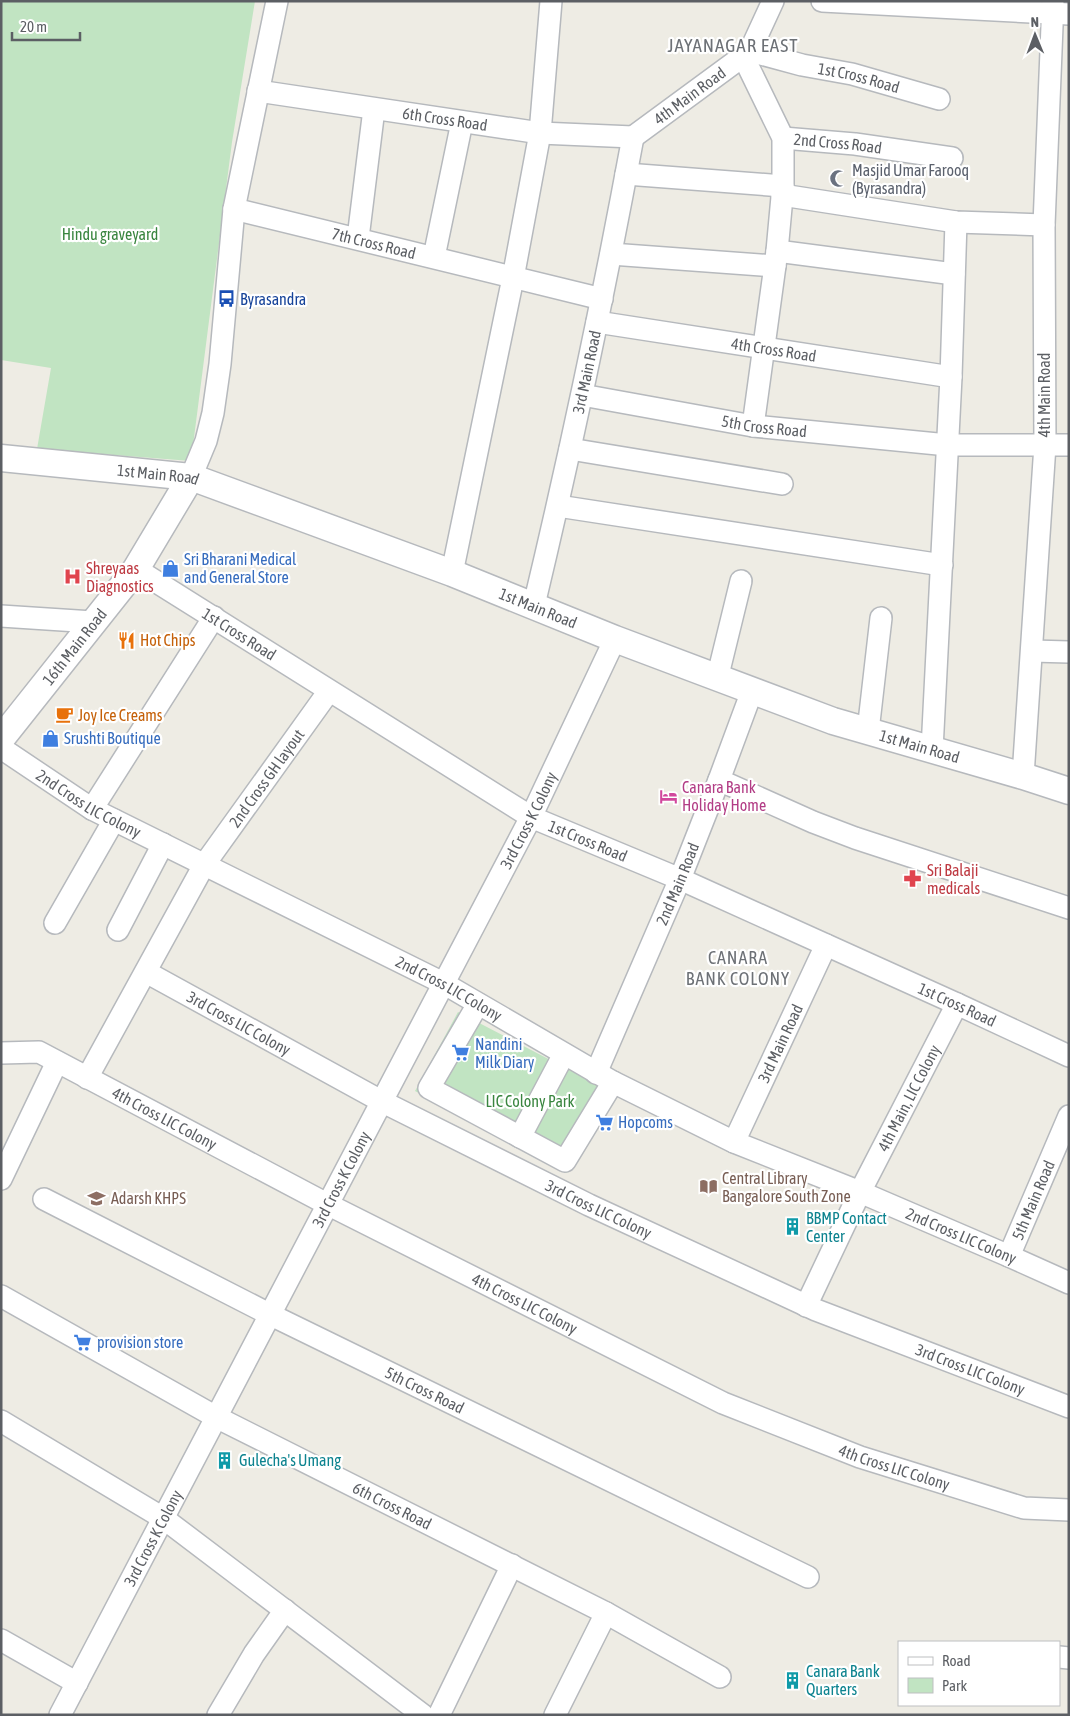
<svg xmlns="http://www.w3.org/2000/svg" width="1070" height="1716" font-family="'Asap Condensed',sans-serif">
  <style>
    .green { fill: #c1e4c2 }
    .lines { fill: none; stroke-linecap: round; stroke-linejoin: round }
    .minor-casing { stroke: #b6b9bd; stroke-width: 24 }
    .tertiary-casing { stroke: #b6b9bd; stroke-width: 29 }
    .minor { stroke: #fff; stroke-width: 21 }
    .tertiary { stroke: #fff; stroke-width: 26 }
    .labels { text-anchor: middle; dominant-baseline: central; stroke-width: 4.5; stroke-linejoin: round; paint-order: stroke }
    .street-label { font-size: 16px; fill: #5c5f64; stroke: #fff }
    .worship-label { font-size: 16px; fill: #5b616d; stroke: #fff; text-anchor: start }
    .park-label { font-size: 16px; fill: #39853f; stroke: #fff }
    .transit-label { font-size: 16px; fill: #164399; stroke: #fff; text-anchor: start }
    .shop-label { font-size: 16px; fill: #366cbe; stroke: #fff; text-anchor: start }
    .health-label { font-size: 16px; fill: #be3a42; stroke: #fff; text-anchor: start }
    .food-label { font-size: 16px; fill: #c56008; stroke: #fff; text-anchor: start }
    .hotel-label { font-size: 16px; fill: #b23c85; stroke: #fff; text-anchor: start }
    .education-label { font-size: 16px; fill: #785e54; stroke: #fff; text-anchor: start }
    .culture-label { font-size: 16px; fill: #0d838f; stroke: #fff; text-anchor: start }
    .neighbourhood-label { font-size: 18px; letter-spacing: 1px; fill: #6d7176; stroke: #fff }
    .quarter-label { font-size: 19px; letter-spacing: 1px; fill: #6d7176; stroke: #fff }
  </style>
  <rect width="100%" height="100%" fill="#eeece4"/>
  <!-- green -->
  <path class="green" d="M 1,1 L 255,1 L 232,142 L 191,461 L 37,449 L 51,368 L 1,360 Z
    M 458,1012 L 610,1091 L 567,1173 L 415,1091 Z"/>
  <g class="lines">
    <defs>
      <g id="minor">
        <path d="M 822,1 L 1069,14"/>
        <path id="s1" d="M 750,51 L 802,65 L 852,74 L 939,99"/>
        <path d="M 743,56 L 783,138 L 783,186 L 777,251 L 753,426"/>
        <path id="s2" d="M 258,91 L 540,133 L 633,137"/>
        <path id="s3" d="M 633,137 L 750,51 L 773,1"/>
        <path id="s4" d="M 783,138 L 855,144 L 952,158"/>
        <path d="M 626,174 L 783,186"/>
        <path d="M 782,195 L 956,222 L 1044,225"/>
        <path id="s5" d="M 234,209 L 602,299"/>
        <path d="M 358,238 L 374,109"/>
        <path d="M 777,251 L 954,274"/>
        <path d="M 611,254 L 775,266"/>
        <path d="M 434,257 L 462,122"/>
        <path id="s6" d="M 597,322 L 951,377"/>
        <path id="s7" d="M 582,395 L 753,426 L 948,445 L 1069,445"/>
        <path d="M 570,449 L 782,484"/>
        <path d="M 191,477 L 206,441 L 213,413 L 220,364 L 234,209 L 277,1"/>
        <path d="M 558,506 L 942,565"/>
        <path id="s8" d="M 136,569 L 531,817 L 680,879 L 957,1004 L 1069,1056"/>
        <path d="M 452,573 L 513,278 L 540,133 L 551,1"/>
        <path id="s9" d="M 534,605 C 571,450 604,294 633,137"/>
        <path d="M 1,616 L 93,622"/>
        <path d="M 1032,651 L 1069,652"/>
        <path d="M 717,679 L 741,581"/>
        <path d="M 868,731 L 881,618"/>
        <path id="s10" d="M 1,748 L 92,809 L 443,983 L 613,1082 L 734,1142 L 860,1192 L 1009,1256 L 1069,1283"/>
        <path d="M 932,750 L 951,377 L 956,222"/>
        <path d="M 1023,776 L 1045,445 L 1044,225 L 1053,1"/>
        <path d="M 719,780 L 813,822 L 855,838 L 1069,908"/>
        <path d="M 92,809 L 214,617"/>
        <path d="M 55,923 L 114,820"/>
        <path d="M 118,930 L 163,844"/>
        <path id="s11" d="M 146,972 L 381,1101 L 589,1205 L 816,1310 L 1069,1407"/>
        <path d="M 478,1004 L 429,1088 L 565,1161 L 613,1082"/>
        <path id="s12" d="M 1,1053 L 39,1052 L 327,1204 L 723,1403 L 860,1457 L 1024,1508 L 1069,1510"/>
        <path id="s13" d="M 596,1073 L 680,879 L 719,780 L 752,691"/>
        <path id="s14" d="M 87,1078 L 204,865 L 329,691"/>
        <path d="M 520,1137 L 564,1054"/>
        <path id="s15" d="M 734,1142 L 826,945"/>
        <path d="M 1,1179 L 57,1062"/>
        <path id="s16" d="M 44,1199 L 269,1314 L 808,1577"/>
        <path id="s17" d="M 1009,1256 L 1069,1116"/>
        <path id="s18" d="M 1,1296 L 216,1417 L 606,1613 L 555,1715"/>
        <path id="s19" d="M 806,1306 L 860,1192 L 957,1004"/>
        <path d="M 1,1421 L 163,1518 L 423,1715"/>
        <path d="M 606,1613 L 720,1677"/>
        <path d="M 1,1640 L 77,1683"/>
        <path d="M 1059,1657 L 1069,1658"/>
        <path id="s20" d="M 60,1715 L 531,817 L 615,639"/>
        <path d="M 218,1715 L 254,1654 L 285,1610"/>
        <path d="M 439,1715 L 512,1565"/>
      </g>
      <g id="tertiary">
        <path id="s21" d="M 1,458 L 191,477 L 452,573 L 615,639 L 833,721 L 1023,776 L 1069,791"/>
        <path id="s22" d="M 1,739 L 136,569 L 191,477"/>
      </g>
    </defs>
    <!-- minor casing -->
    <use href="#minor" class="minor-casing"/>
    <!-- tertiary casing -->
    <use href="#tertiary" class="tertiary-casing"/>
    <!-- minor -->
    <use href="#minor" class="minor"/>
    <!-- tertiary -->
    <use href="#tertiary" class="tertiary"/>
  </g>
  <!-- icons -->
  <defs>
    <symbol id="mosque-bare" viewBox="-9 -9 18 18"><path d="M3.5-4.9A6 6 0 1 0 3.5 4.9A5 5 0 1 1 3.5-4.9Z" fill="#6b7280" stroke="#fff" stroke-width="2.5" paint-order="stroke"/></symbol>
    <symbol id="bus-bare" viewBox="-9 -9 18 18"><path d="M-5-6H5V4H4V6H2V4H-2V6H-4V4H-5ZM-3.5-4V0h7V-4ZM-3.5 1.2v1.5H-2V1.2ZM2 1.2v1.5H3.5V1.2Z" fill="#1a4fb4" stroke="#fff" stroke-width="2.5" paint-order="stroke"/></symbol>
    <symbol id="shop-bare" viewBox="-9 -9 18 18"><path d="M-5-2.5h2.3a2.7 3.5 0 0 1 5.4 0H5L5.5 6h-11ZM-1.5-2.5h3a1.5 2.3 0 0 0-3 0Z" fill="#3f7fe0" stroke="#fff" stroke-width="2.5" paint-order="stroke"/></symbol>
    <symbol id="hospital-bare" viewBox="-9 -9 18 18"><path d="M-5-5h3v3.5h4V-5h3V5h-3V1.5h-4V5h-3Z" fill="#e0444e" stroke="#fff" stroke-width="2.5" paint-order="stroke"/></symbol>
    <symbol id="restaurant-bare" viewBox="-9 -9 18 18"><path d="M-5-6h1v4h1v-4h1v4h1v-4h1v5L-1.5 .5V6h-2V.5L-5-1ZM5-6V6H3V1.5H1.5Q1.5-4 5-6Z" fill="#e8710a" stroke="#fff" stroke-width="2.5" paint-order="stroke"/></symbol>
    <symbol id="cafe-bare" viewBox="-9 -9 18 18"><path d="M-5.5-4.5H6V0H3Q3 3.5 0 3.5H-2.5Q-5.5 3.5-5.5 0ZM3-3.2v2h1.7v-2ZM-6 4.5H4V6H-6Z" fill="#e8710a" stroke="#fff" stroke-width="2.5" paint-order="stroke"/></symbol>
    <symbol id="hotel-bare" viewBox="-9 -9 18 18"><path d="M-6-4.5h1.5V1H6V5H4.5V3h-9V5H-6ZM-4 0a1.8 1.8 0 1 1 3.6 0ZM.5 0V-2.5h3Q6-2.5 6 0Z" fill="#d1479c" stroke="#fff" stroke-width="2.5" paint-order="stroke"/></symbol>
    <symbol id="pharmacy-bare" viewBox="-9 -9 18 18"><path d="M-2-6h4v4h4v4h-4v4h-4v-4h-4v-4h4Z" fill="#e0444e" stroke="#fff" stroke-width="2.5" paint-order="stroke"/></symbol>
    <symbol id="supermarket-bare" viewBox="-9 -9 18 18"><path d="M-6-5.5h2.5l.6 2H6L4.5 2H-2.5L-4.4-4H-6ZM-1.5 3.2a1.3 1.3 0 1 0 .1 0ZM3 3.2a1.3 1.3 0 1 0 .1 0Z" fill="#3f7fe0" stroke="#fff" stroke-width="2.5" paint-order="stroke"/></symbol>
    <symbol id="library-bare" viewBox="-9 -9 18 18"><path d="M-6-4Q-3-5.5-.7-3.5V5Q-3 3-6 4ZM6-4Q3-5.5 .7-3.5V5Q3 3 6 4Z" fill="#8d6e63" stroke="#fff" stroke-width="2.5" paint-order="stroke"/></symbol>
    <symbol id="school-bare" viewBox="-9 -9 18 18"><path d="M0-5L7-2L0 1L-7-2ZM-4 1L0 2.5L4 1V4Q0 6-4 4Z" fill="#8d6e63" stroke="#fff" stroke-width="2.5" paint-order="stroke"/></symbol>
    <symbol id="building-bare" viewBox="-9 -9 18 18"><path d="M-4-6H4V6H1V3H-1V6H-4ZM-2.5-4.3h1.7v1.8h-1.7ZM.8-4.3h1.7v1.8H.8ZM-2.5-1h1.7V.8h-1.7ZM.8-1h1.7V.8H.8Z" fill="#0f9aa8" stroke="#fff" stroke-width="2.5" paint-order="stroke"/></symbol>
  </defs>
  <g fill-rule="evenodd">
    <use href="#mosque-bare" x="826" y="166" width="25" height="25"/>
    <use href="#bus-bare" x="214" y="286" width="25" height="25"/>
    <use href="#shop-bare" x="158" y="556" width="25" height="25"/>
    <use href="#hospital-bare" x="60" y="564" width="25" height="25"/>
    <use href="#restaurant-bare" x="114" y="628" width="25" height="25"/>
    <use href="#cafe-bare" x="52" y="702" width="25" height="25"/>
    <use href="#shop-bare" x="38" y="726" width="25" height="25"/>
    <use href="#hotel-bare" x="656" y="784" width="25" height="25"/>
    <use href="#pharmacy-bare" x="900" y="866" width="25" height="25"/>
    <use href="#supermarket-bare" x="448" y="1040" width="25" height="25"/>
    <use href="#supermarket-bare" x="592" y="1110" width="25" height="25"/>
    <use href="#library-bare" x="696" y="1174" width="25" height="25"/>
    <use href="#school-bare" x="84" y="1186" width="25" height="25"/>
    <use href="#building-bare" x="780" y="1214" width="25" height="25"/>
    <use href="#supermarket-bare" x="70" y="1330" width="25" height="25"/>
    <use href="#building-bare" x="212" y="1448" width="25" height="25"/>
    <use href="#building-bare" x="780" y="1668" width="25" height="25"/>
  </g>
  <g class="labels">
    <!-- street labels -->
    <g class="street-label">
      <text stroke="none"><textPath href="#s1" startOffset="112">1st Cross Road</textPath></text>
      <text stroke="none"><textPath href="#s3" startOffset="70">4th Main Road</textPath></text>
      <text stroke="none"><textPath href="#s2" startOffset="189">6th Cross Road</textPath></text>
      <text stroke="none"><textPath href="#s4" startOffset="55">2nd Cross Road</textPath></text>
      <text stroke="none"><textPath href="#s5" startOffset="144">7th Cross Road</textPath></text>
      <text stroke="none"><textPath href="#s6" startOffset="179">4th Cross Road</textPath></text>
      <text stroke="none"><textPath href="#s9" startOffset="239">3rd Main Road</textPath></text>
      <text transform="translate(1044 395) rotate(-90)">4th Main Road</text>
      <text stroke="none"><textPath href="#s7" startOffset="185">5th Cross Road</textPath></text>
      <text stroke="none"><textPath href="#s21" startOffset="158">1st Main Road</textPath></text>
      <text stroke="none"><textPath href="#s21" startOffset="562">1st Main Road</textPath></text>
      <text stroke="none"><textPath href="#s8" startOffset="122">1st Cross Road</textPath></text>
      <text stroke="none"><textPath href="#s22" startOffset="118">16th Main Road</textPath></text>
      <text stroke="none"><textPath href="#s21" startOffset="968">1st Main Road</textPath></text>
      <text stroke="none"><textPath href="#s14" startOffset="350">2nd Cross GH layout</textPath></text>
      <text stroke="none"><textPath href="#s10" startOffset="104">2nd Cross LIC Colony</textPath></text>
      <text stroke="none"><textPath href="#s20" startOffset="1010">3rd Cross K Colony</textPath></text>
      <text stroke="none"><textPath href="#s8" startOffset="528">1st Cross Road</textPath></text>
      <text stroke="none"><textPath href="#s13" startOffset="206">2nd Main Road</textPath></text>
      <text stroke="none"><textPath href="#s10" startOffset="509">2nd Cross LIC Colony</textPath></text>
      <text stroke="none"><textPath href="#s8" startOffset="932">1st Cross Road</textPath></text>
      <text stroke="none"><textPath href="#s11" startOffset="106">3rd Cross LIC Colony</textPath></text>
      <text stroke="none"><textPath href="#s15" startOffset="109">3rd Main Road</textPath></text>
      <text stroke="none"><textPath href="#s19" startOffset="232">4th Main, LIC Colony</textPath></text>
      <text stroke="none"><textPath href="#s12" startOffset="180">4th Cross LIC Colony</textPath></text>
      <text stroke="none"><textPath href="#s20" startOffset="605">3rd Cross K Colony</textPath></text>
      <text stroke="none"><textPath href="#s17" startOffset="61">5th Main Road</textPath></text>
      <text stroke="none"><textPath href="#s11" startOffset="511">3rd Cross LIC Colony</textPath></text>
      <text stroke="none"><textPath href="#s10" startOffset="1079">2nd Cross LIC Colony</textPath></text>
      <text stroke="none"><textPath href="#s12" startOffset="585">4th Cross LIC Colony</textPath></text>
      <text stroke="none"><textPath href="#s11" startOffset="916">3rd Cross LIC Colony</textPath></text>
      <text stroke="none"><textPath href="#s16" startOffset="426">5th Cross Road</textPath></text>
      <text stroke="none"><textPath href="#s12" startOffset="990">4th Cross LIC Colony</textPath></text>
      <text stroke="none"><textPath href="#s18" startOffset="444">6th Cross Road</textPath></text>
      <text stroke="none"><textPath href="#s20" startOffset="200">3rd Cross K Colony</textPath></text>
    </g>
    <!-- worship labels -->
    <g class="worship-label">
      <text x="852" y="170">Masjid Umar Farooq<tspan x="852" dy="18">(Byrasandra)</tspan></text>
    </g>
    <!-- park labels -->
    <g class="park-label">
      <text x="110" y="234">Hindu graveyard</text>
      <text x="530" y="1101">LIC Colony Park</text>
    </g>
    <!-- transit labels -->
    <g class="transit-label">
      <text x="240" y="299">Byrasandra</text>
    </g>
    <!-- shop labels -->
    <g class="shop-label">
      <text x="184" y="559">Sri Bharani Medical<tspan x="184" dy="18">and General Store</tspan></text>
      <text x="64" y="738">Srushti Boutique</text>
      <text x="475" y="1044">Nandini<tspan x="475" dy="18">Milk Diary</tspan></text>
      <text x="618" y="1122">Hopcoms</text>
      <text x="97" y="1342">provision store</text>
    </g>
    <!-- health labels -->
    <g class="health-label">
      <text x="86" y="568">Shreyaas<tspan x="86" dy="18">Diagnostics</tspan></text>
      <text x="927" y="870">Sri Balaji<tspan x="927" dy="18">medicals</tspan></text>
    </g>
    <!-- food labels -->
    <g class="food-label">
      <text x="140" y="640">Hot Chips</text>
      <text x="78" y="715">Joy Ice Creams</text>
    </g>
    <!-- hotel labels -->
    <g class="hotel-label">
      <text x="682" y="787">Canara Bank<tspan x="682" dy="18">Holiday Home</tspan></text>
    </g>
    <!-- education labels -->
    <g class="education-label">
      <text x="722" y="1178">Central Library<tspan x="722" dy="18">Bangalore South Zone</tspan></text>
      <text x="111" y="1198">Adarsh KHPS</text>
    </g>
    <!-- culture labels -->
    <g class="culture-label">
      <text x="806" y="1218">BBMP Contact<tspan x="806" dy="18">Center</tspan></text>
      <text x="239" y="1460">Gulecha's Umang</text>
      <text x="806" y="1671">Canara Bank<tspan x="806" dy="18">Quarters</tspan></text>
    </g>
    <!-- neighbourhood labels -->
    <g class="neighbourhood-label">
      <text x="738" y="957">CANARA<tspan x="738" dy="21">BANK COLONY</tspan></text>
    </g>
    <!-- quarter labels -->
    <g class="quarter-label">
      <text x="733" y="45">JAYANAGAR EAST</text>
    </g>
  </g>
  <!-- border -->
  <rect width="1070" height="1716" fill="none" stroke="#5c5f64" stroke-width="5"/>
  <!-- legend -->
  <rect x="898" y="1641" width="162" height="65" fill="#ffffff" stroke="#bebfc1"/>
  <rect x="908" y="1657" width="25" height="8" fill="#ffffff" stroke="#bebfc1"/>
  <text x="942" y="1666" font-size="15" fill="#5c5f64">Road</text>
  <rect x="908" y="1678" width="25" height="15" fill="#c1e4c2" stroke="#bebfc1"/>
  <text x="942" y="1691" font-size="15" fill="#5c5f64">Park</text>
  <!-- north arrow -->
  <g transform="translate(1035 35) rotate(359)" stroke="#ffffff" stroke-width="4" paint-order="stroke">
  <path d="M0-4L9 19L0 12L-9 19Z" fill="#5c5f64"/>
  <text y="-8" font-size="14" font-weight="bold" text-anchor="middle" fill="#5c5f64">N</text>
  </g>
  <!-- scale -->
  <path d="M12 32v8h68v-8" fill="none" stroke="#5c5f64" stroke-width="2.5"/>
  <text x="20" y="32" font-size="15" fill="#5c5f64" stroke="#ffffff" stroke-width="4" paint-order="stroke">20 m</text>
</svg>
